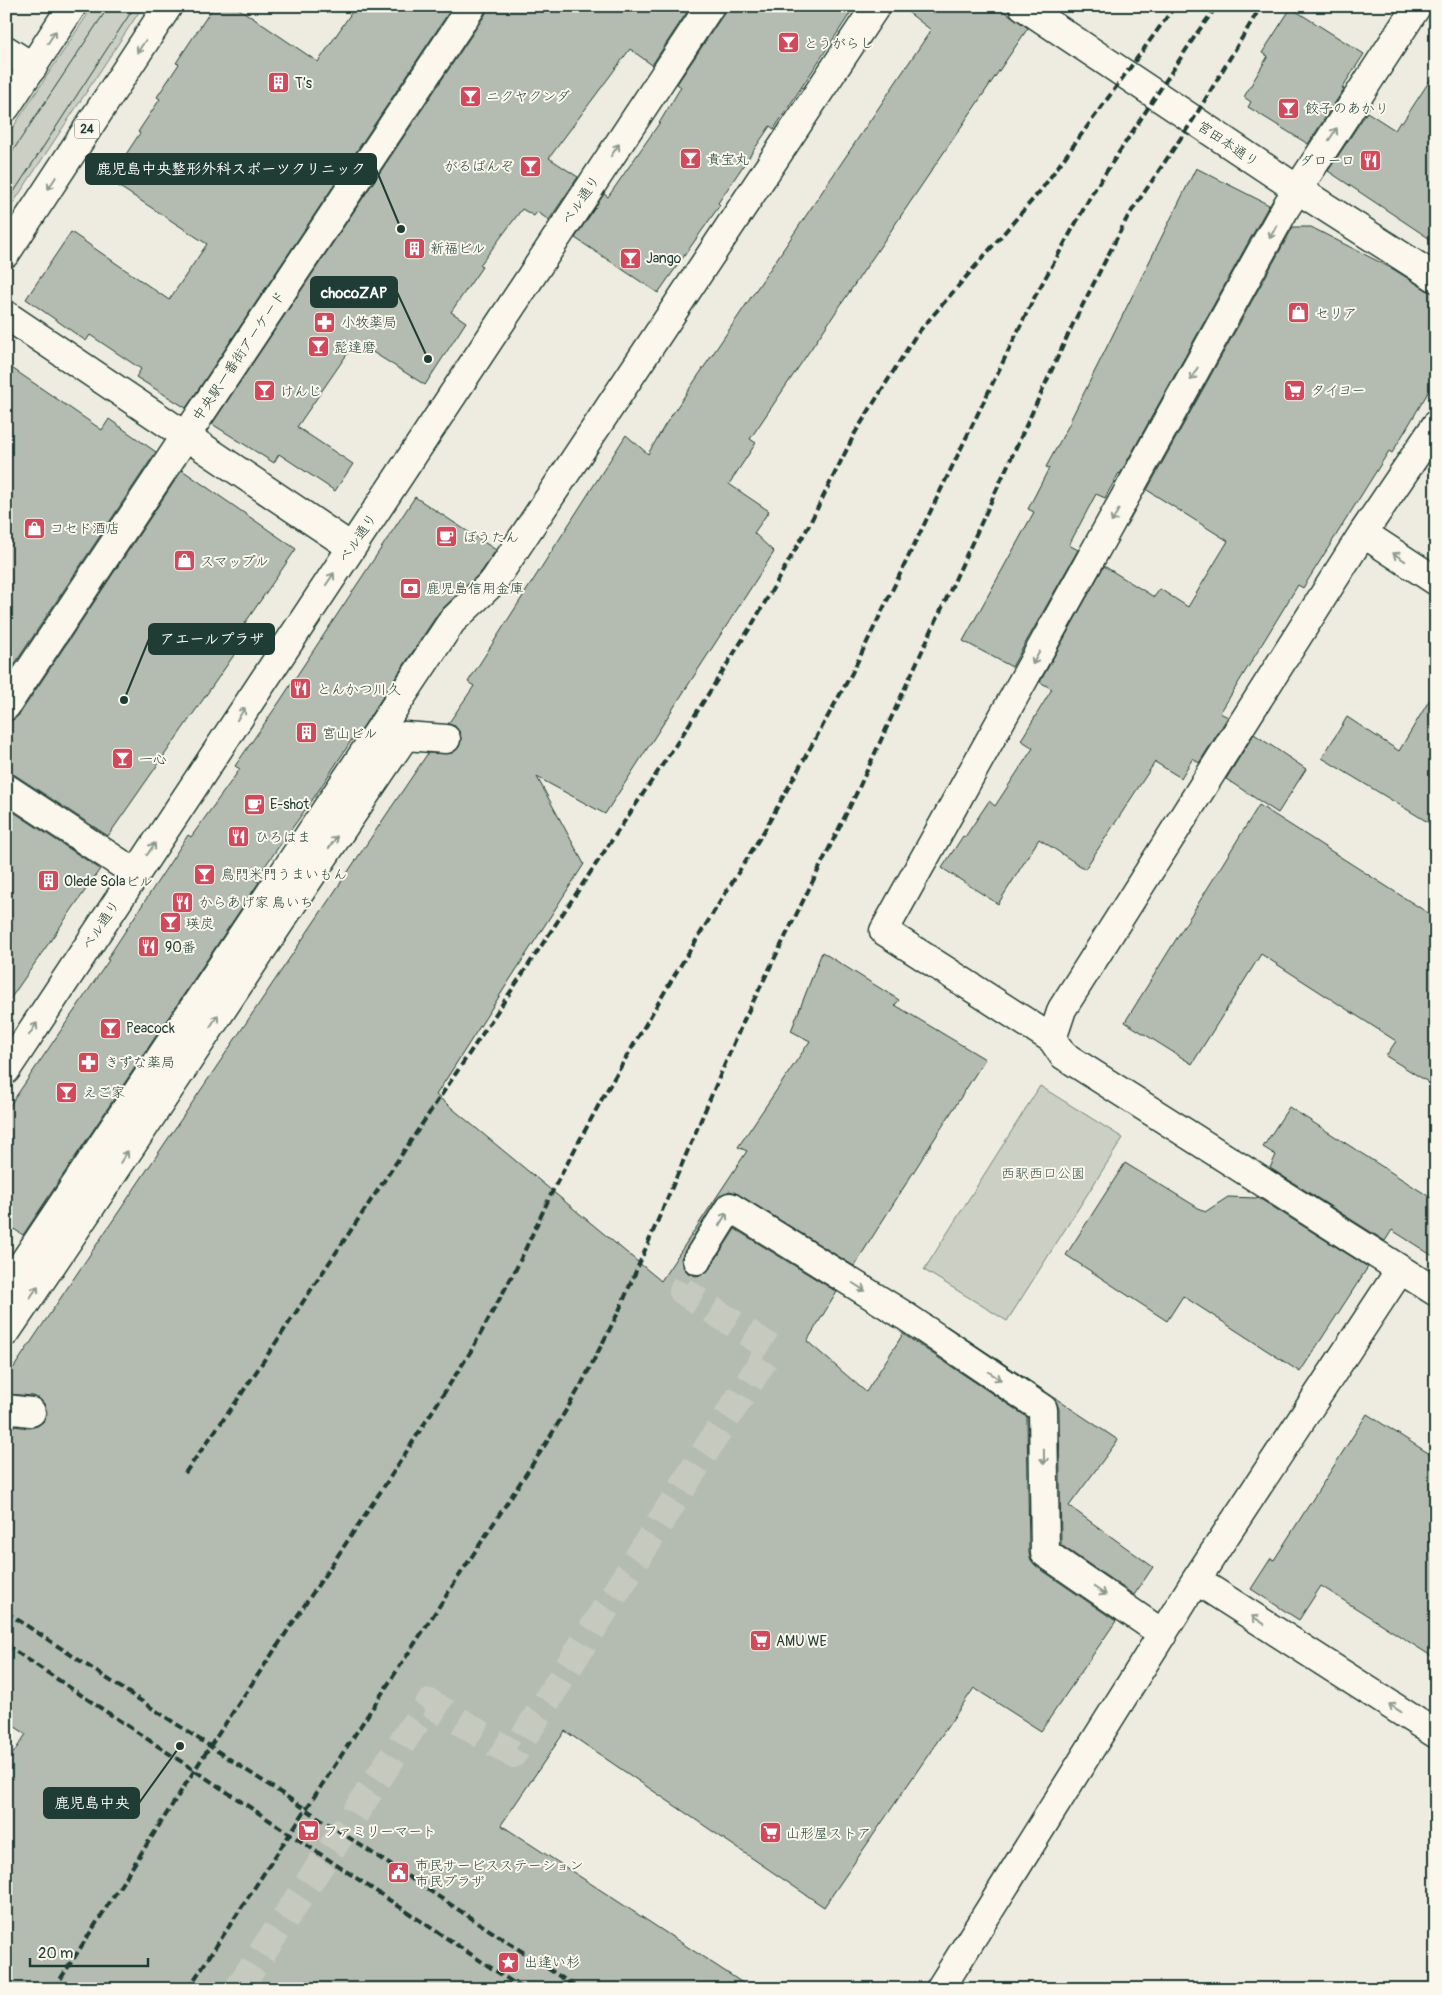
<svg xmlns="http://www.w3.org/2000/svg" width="1442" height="1995" font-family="Pangolin,'Klee One',sans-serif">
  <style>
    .green { fill: #cbcfc4; stroke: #75867c }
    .building { fill: #b4bbb0; stroke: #1f3d34 }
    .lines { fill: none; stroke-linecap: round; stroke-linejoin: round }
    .minor-tunnel { stroke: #c5c9be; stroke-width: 28; stroke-dasharray: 28 14; stroke-linecap: butt }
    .minor-casing { stroke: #1f3d34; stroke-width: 31 }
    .major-casing { stroke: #1f3d34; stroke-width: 31 }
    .minor { stroke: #fbf7ec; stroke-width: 28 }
    .major { stroke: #fbf7ec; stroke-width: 28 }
    .tram { stroke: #1f3d34; stroke-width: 1 }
    .rail { stroke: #1f3d34; stroke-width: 4; stroke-dasharray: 8 4; stroke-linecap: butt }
    .oneway { stroke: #8d9a90 }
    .labels { text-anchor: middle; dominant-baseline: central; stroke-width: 4; stroke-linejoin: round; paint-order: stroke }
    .shield { fill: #fbf7ec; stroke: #61756b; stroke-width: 1 }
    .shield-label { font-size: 12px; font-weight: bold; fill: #1f3d34 }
    .poi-label { font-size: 14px; fill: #1f3d34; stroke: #fbf7ec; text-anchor: start }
    .street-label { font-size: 14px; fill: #1f3d34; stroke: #fbf7ec }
    .park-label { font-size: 14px; fill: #415a51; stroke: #fbf7ec }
    .leader { fill: none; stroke: #1f3d34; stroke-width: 2 }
    .callout-dot { fill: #1f3d34; stroke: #fbf7ec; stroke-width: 2 }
    .callout { fill: #1f3d34; stroke: #1f3d34; stroke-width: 2 }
    .callout-label { font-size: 15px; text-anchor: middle; font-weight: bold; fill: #fff }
  </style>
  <rect width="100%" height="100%" fill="#eeece1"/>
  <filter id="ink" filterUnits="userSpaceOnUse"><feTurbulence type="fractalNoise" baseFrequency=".02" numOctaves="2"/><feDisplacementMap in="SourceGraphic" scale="10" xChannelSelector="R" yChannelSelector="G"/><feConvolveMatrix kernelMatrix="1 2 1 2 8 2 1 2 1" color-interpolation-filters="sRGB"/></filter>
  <g filter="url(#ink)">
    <!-- green -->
    <path class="green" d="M 93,6 L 143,6 L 6,214 L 6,138 Z
      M 1040,1086 L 1123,1138 L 1007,1321 L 924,1270 Z"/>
    <!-- building -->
    <path class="building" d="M 214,6 L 235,6 L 318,62 L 356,6 L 453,6 L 186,408 L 136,377 L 141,369 L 90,335 L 86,341 L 26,299 L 71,232 L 169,300 L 207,244 L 109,180 L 140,133 L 138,132 L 160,99 L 157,97 L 179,64 L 176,63 Z
      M 488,6 L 691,6 L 652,65 L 630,49 L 549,158 L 578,177 L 549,220 L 537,212 L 534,216 L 522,209 L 480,265 L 482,267 L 451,312 L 466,322 L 425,385 L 371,351 L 369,354 L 354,344 L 297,427 L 353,464 L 335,491 L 279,454 L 274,463 L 212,424 L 485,15 Z
      M 726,6 L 855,6 L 774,129 L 770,126 L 718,203 L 720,205 L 658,293 L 575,238 L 604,194 L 608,197 L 658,125 L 681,87 L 677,84 L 723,15 Z
      M 900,6 L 997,6 L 1028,28 L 750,439 L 756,443 L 729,484 L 769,511 L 754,533 L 774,552 L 605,814 L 537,777 L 584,864 L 436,1095 L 661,1281 L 747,1151 L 738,1147 L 810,1041 L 791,1031 L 822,952 L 899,1000 L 895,1005 L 985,1059 L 854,1266 L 738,1194 L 730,1191 L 722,1194 L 717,1199 L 684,1252 L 681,1259 L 683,1267 L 688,1273 L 696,1276 L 705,1274 L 710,1268 L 735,1229 L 837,1292 L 807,1341 L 866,1392 L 903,1334 L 1027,1417 L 1029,1553 L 1031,1560 L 1036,1566 L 1116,1621 L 1041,1731 L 974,1688 L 824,1907 L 565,1731 L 501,1825 L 752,1989 L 6,1989 L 6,1764 L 26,1734 L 6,1721 L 6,1425 L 29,1428 L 37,1426 L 43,1422 L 47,1413 L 45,1405 L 40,1399 L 33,1396 L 6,1394 L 6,1379 L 428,753 L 452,753 L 459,747 L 461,741 L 460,733 L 455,726 L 448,724 L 474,686 L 468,682 L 626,435 L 648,454 L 665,425 L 931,30 Z
      M 1291,8 L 1364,54 L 1342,88 L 1344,89 L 1308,144 L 1248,107 L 1251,102 L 1244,97 L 1268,56 L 1262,53 Z
      M 1436,71 L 1436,243 L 1328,171 L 1367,112 L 1395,130 L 1400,122 L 1402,123 Z
      M 1196,168 L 1269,205 L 1120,474 L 1119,473 L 1105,498 L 1096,494 L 1069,545 L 1078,550 L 1012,667 L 963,641 L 1034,512 L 1028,509 L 1049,468 L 1046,467 L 1071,421 L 1070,421 Z
      M 1293,227 L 1311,227 L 1393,269 L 1428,291 L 1436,294 L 1436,379 L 1392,453 L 1389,451 L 1303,588 L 1298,585 L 1220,713 L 1228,717 L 1199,763 L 1193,758 L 1181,778 L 1155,762 L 1085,869 L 1039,839 L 998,904 L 942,868 L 963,836 L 965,837 L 989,801 L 995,806 L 1033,748 L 1021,740 L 1052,689 L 1040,682 L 1104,566 L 1154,597 L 1160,589 L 1188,607 L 1228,541 L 1147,490 Z
      M 6,364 L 102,430 L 109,419 L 156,452 L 6,677 Z
      M 182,470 L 296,549 L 234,639 L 241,645 L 108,836 L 15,775 L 6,772 L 6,721 L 13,720 L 19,715 Z
      M 415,497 L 496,550 L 482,571 L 439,612 L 355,739 L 353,738 L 315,796 L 255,880 L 259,882 L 23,1235 L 6,1224 L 6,1111 L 109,960 L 107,959 L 188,835 L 191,837 L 240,769 L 235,766 L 280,701 Z
      M 1436,689 L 1436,827 L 1322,758 L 1347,717 L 1399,751 Z
      M 1254,734 L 1306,769 L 1278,813 L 1226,779 Z
      M 1259,805 L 1436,918 L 1436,1087 L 1386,1056 L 1396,1041 L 1261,954 L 1192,1064 L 1125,1022 Z
      M 6,807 L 100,869 L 6,1005 Z
      M 1289,1107 L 1436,1201 L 1436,1258 L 1392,1230 L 1385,1241 L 1270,1168 L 1276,1155 L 1263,1147 Z
      M 1125,1163 L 1205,1212 L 1228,1197 L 1256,1198 L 1257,1197 L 1368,1267 L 1300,1372 L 1183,1296 L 1167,1321 L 1066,1255 Z
      M 947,1326 L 1118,1440 L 1069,1506 L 1153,1567 L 1134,1595 L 1061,1545 L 1059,1409 L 1056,1401 L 1052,1396 Z
      M 1367,1414 L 1436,1458 L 1436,1659 L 1321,1586 L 1299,1620 L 1251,1589 L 1271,1558 L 1274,1560 Z"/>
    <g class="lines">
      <!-- minor-tunnel -->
      <path class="minor-tunnel" d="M 238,1989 L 411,1729 L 430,1703 L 513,1754 L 771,1348 L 683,1291 L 697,1260"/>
      <defs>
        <path id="minor" d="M 1023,6 L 1297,189 L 1436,278
          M 1417,6 L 1286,207 L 884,931 L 1052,1039 L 1063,1055 L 1436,1292
          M 6,50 L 33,67
          M 6,315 L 351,547
          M 1363,533 L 1436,581
          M 6,706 L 472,6
          M 6,788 L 135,873
          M 1052,1039 L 1062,1009 L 1363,533 L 1436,425
          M 6,1070 L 710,6
          M 697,1260 L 730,1207 L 905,1316 L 1043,1409 L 1045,1553 L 1163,1634
          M 6,1289 L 452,621 L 494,581 L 876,6
          M 6,1332 C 141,1135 270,934 405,736 L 446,739
          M 6,1409 L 31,1412
          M 1196,1580 L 1436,1734
          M 940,1989 L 1196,1580 L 1400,1270"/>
        <path id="major" d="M 6,107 L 72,6
          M 6,253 L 168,6"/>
      </defs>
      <!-- minor casing -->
      <use href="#minor" class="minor-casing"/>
      <!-- major casing -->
      <use href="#major" class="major-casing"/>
      <!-- minor -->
      <use href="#minor" class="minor"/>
      <!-- major -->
      <use href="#major" class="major"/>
      <!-- tram -->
      <path class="tram" d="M 6,161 L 109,6
        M 6,204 L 135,6"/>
      <!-- rail -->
      <path class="rail" d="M 185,1473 L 236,1402 L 683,734 L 753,623 L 806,531 L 855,433 L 916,335 L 1041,190 L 1175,6
        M 6,1612 L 579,1989
        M 6,1645 L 523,1989
        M 54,1989 L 203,1757 L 387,1482 L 471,1351 L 516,1269 L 554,1188 L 603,1097 L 674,976 L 764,831 L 852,673 L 1033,300 L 1093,192 L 1197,33 L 1217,6
        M 188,1989 L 545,1445 L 580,1387 L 618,1313 L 743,1022 L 857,792 L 1073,324 L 1127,218 L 1193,120 L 1261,6"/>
    </g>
    <!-- one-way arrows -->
    <defs><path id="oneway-shaft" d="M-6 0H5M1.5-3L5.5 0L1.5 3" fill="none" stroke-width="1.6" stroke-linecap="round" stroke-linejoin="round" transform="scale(1.25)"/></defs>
    <g class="oneway">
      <use href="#oneway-shaft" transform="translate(52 37) rotate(-57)"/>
      <use href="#oneway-shaft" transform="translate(141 47) rotate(123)"/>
      <use href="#oneway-shaft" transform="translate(1333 134) rotate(-57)"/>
      <use href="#oneway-shaft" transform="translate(615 150) rotate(-56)"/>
      <use href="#oneway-shaft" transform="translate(52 183) rotate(123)"/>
      <use href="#oneway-shaft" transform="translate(1273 232) rotate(119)"/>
      <use href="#oneway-shaft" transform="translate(1194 374) rotate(119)"/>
      <use href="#oneway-shaft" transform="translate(1115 516) rotate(119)"/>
      <use href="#oneway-shaft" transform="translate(1399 557) rotate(-147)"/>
      <use href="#oneway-shaft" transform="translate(330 579) rotate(-56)"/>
      <use href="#oneway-shaft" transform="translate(1036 658) rotate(119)"/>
      <use href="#oneway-shaft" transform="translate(241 714) rotate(-56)"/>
      <use href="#oneway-shaft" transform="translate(333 842) rotate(-56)"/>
      <use href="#oneway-shaft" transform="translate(151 849) rotate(-56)"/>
      <use href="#oneway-shaft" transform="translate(214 1021) rotate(-57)"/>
      <use href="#oneway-shaft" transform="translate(33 1029) rotate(-57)"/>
      <use href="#oneway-shaft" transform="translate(124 1157) rotate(-57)"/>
      <use href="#oneway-shaft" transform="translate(723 1219) rotate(-58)"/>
      <use href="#oneway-shaft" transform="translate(859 1287) rotate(32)"/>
      <use href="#oneway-shaft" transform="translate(34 1292) rotate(-56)"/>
      <use href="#oneway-shaft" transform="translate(995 1376) rotate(34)"/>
      <use href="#oneway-shaft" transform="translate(1044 1457) rotate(89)"/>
      <use href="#oneway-shaft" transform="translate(1100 1591) rotate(34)"/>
      <use href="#oneway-shaft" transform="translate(1258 1620) rotate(-147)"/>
      <use href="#oneway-shaft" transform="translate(1395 1708) rotate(-147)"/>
    </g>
  </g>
  <!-- icons -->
  <defs>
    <symbol id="bar-square" viewBox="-11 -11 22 22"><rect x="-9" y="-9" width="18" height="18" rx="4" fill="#d1495b" stroke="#fbf7ec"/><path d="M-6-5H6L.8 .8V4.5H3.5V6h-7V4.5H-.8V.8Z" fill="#fff"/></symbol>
    <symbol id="building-square" viewBox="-11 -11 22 22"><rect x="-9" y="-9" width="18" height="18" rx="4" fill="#d1495b" stroke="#fbf7ec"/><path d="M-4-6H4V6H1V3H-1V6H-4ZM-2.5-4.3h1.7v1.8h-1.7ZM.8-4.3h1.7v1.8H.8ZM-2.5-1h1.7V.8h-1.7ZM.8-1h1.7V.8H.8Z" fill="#fff"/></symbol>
    <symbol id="restaurant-square" viewBox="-11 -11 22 22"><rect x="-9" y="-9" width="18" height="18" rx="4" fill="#d1495b" stroke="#fbf7ec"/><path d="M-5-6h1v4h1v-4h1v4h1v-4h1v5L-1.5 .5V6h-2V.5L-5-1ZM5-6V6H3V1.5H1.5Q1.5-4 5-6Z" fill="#fff"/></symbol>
    <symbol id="shop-square" viewBox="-11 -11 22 22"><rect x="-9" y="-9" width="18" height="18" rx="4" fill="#d1495b" stroke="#fbf7ec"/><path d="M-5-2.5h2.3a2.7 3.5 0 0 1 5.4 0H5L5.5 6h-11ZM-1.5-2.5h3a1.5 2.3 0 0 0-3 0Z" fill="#fff"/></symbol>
    <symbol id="pharmacy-square" viewBox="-11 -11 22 22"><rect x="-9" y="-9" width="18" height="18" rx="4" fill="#d1495b" stroke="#fbf7ec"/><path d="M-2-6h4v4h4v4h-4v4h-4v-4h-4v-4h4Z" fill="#fff"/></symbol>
    <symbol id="supermarket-square" viewBox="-11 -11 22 22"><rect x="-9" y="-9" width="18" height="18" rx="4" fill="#d1495b" stroke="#fbf7ec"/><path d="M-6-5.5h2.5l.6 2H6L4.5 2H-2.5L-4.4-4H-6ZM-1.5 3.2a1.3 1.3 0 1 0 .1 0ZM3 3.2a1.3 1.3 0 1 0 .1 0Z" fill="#fff"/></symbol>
    <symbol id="cafe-square" viewBox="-11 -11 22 22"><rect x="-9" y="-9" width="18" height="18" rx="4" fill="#d1495b" stroke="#fbf7ec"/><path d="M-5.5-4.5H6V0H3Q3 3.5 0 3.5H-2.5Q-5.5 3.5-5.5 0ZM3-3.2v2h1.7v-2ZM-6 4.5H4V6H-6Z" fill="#fff"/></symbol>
    <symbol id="bank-square" viewBox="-11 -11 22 22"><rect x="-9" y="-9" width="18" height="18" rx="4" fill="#d1495b" stroke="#fbf7ec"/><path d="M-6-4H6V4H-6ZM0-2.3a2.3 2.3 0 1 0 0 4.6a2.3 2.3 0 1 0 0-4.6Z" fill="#fff"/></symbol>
    <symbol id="civic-square" viewBox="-11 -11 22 22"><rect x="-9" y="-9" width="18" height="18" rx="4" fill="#d1495b" stroke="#fbf7ec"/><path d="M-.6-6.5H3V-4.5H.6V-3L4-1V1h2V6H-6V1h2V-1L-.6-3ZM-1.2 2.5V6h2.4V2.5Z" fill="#fff"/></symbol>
    <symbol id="sight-square" viewBox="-11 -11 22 22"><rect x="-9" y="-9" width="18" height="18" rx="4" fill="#d1495b" stroke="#fbf7ec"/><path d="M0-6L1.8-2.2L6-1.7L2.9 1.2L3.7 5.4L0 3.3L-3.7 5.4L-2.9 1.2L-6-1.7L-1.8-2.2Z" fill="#fff"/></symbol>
  </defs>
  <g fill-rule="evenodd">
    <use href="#bar-square" x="776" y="30" width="25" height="25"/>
    <use href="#building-square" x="266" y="70" width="25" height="25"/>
    <use href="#bar-square" x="458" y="84" width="25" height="25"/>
    <use href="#bar-square" x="1276" y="96" width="25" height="25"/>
    <use href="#bar-square" x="678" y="146" width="25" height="25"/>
    <use href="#restaurant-square" x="1358" y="148" width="25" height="25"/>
    <use href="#bar-square" x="518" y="154" width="25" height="25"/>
    <use href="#building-square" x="402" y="236" width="25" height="25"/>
    <use href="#bar-square" x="618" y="246" width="25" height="25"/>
    <use href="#shop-square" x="1286" y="300" width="25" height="25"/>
    <use href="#pharmacy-square" x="312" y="310" width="25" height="25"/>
    <use href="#bar-square" x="306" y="334" width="25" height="25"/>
    <use href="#supermarket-square" x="1282" y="378" width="25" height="25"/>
    <use href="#bar-square" x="252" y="378" width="25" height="25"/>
    <use href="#shop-square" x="22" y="516" width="25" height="25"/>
    <use href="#cafe-square" x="434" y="524" width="25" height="25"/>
    <use href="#shop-square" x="172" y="548" width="25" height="25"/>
    <use href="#bank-square" x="398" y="576" width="25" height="25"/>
    <use href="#restaurant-square" x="288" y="676" width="25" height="25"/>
    <use href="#building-square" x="294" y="720" width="25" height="25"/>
    <use href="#bar-square" x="110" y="746" width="25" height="25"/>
    <use href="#cafe-square" x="242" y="792" width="25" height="25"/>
    <use href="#restaurant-square" x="226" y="824" width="25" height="25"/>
    <use href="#bar-square" x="192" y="862" width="25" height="25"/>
    <use href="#building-square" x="36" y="868" width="25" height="25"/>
    <use href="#restaurant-square" x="170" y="890" width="25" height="25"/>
    <use href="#bar-square" x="158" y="910" width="25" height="25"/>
    <use href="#restaurant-square" x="136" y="934" width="25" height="25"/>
    <use href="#bar-square" x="98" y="1016" width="25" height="25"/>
    <use href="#pharmacy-square" x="76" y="1050" width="25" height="25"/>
    <use href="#bar-square" x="54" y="1080" width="25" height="25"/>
    <use href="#supermarket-square" x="748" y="1628" width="25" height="25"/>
    <use href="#supermarket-square" x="296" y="1818" width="25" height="25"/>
    <use href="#supermarket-square" x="758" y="1820" width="25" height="25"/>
    <use href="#civic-square" x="386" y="1860" width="25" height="25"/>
    <use href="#sight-square" x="496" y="1950" width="25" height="25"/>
  </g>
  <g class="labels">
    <!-- shield labels -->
    <rect class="shield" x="74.5" y="119.5" width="25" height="19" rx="4"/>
    <g class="shield-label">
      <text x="87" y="129">24</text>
    </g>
    <!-- poi labels -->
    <g class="poi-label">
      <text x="804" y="43">とうがらし</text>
      <text x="295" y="83">T’s</text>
      <text x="486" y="96">ニクヤクンダ</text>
      <text x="1305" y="108">餃子のあかり</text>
      <text x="707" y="159">貴宝丸</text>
      <text x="1355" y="160" text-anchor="end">ダローロ</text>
      <text x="514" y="166" text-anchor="end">がるばんぞ</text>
      <text x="430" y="248">新福ビル</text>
      <text x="646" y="258">Jango</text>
      <text x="1315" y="313">セリア</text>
      <text x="341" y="322">小牧薬局</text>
      <text x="334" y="347">髭達磨</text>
      <text x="1311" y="390">タイヨー</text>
      <text x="280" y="391">けんじ</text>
      <text x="50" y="528">コセド酒店</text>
      <text x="463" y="537">ぼうたん</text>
      <text x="200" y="561">スマップル</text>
      <text x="426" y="588">鹿児島信用金庫</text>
      <text x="317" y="689">とんかつ川久</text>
      <text x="322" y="733">宮山ビル</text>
      <text x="139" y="759">一心</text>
      <text x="270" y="804">E-shot</text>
      <text x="255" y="837">ひろはま</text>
      <text x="221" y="874">鳥門米門うまいもん</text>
      <text x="64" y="881">Olede Solaビル</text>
      <text x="199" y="902">からあげ家 鳥いち</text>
      <text x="186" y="923">瑛炭</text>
      <text x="165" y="947">90番</text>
      <text x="126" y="1028">Peacock</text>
      <text x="105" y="1062">きずな薬局</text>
      <text x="83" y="1092">えご家</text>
      <text x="776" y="1641">AMU WE</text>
      <text x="324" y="1831">ファミリーマート</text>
      <text x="786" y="1833">山形屋ストア</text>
      <text x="415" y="1865">市民サービスステーション<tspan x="415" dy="16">市民プラザ</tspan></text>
      <text x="524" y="1962">出逢い杉</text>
    </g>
    <!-- street labels -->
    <g class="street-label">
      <text transform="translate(1228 144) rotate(34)">宮田本通り</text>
      <text transform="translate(581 200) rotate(-56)">ベル通り</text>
      <text transform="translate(239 356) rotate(-56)">中央駅一番街アーケード</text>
      <text transform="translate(358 538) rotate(-56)">ベル通り</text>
      <text transform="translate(101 925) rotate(-57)">ベル通り</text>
    </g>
    <!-- park labels -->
    <g class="park-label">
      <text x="1043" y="1173">西駅西口公園</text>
    </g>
  </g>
  <!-- callouts -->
  <path class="leader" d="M401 229L376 169M428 359L397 292M124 700L149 639M180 1746L139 1803"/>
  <g class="callout-dot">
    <circle cx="401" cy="229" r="5"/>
    <circle cx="428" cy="359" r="5"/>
    <circle cx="124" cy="700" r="5"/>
    <circle cx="180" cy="1746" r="5"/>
  </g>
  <g class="callout">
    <rect x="86" y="154" width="290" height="30" rx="5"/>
    <rect x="311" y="277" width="86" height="30" rx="5"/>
    <rect x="149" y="624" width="125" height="30" rx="5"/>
    <rect x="44" y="1788" width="95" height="30" rx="5"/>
  </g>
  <g class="callout-label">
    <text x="231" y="174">鹿児島中央整形外科スポーツクリニック</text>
    <text x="354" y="298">chocoZAP</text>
    <text x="212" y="644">アエールプラザ</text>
    <text x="92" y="1808">鹿児島中央</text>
  </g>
  <!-- margin -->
  <rect width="1442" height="1995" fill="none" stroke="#fbf7ec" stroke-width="25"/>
  <rect x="12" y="12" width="1417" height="1970" fill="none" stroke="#1f3d34" stroke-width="2" filter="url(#ink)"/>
  <!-- scale -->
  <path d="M30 1958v8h118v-8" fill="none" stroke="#1f3d34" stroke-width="2.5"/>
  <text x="38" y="1958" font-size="15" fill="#1f3d34" stroke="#fbf7ec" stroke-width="4" paint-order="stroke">20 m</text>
</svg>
